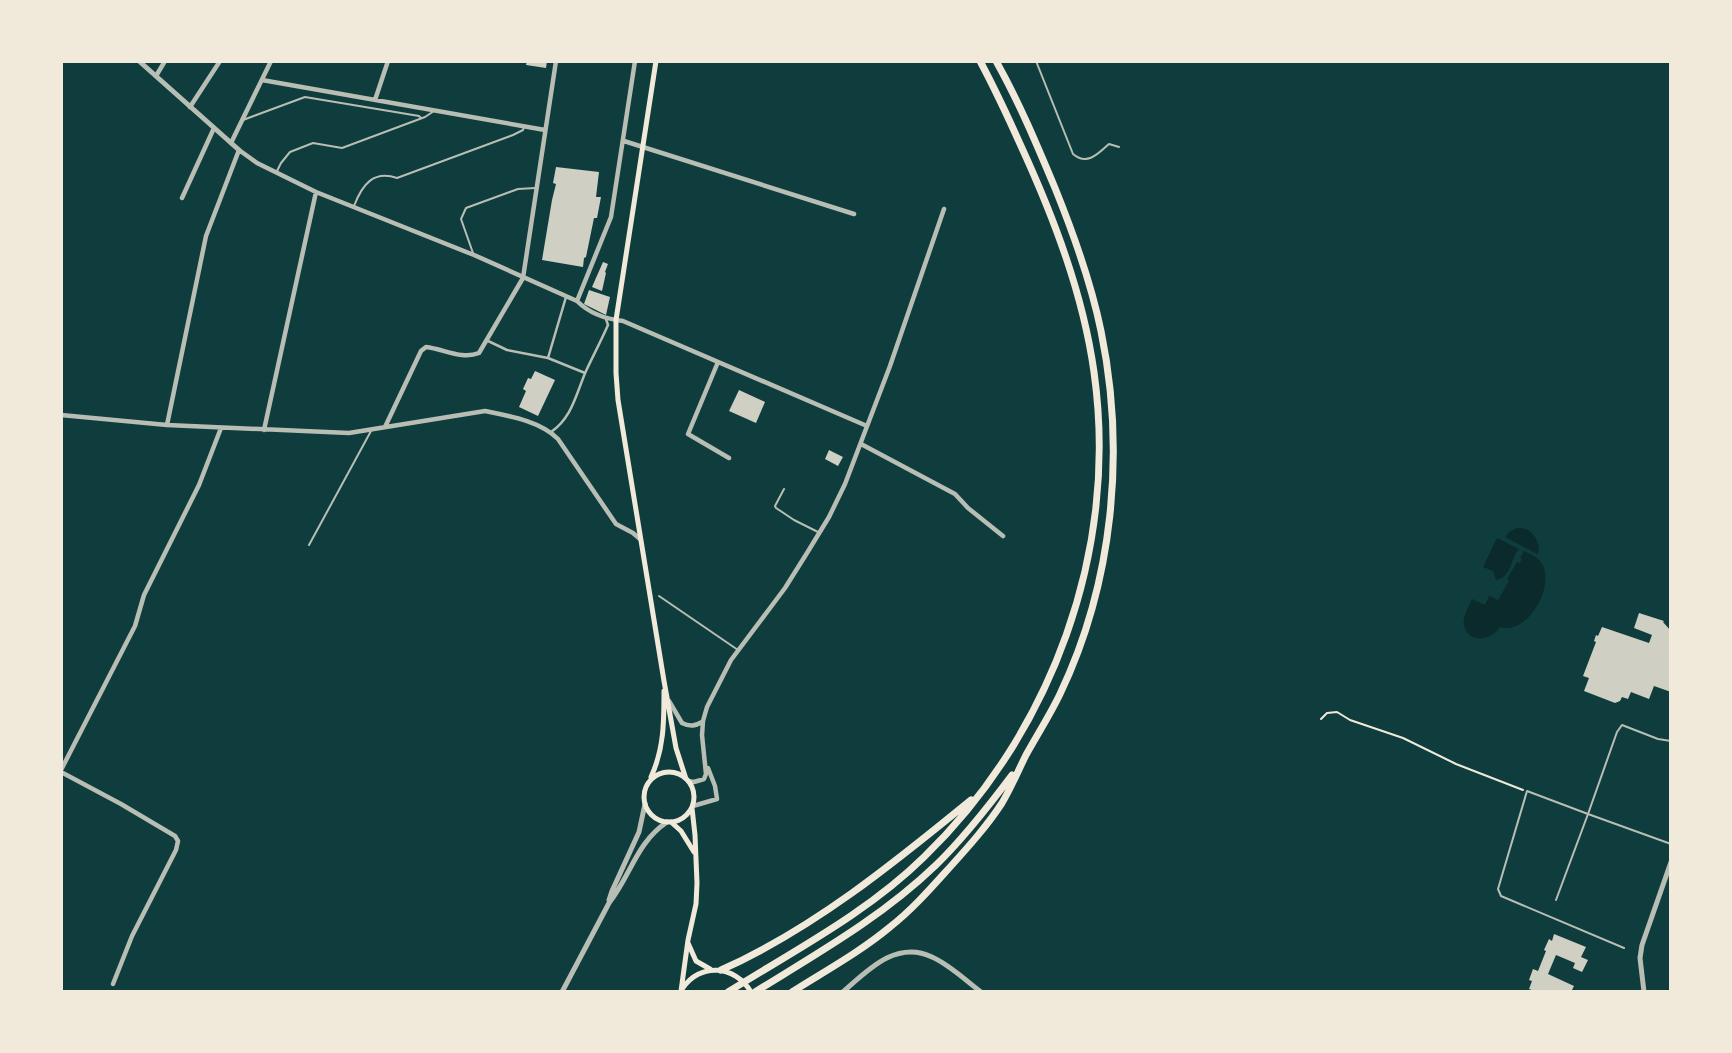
<svg xmlns="http://www.w3.org/2000/svg" width="1732" height="1053" font-family="Literata,serif">
  <style>
    .water { fill: #0a2a2b }
    .building { fill: #cfcfc3 }
    .lines { fill: none; stroke-linecap: round; stroke-linejoin: round }
    .path { stroke: #f1e9da; stroke-width: 2 }
    .service { stroke: #b8beb3; stroke-width: 2 }
    .pedestrian { stroke: #b8beb3; stroke-width: 2.5 }
    .minor { stroke: #b8beb3; stroke-width: 4.5 }
    .tertiary { stroke: #b8beb3; stroke-width: 5 }
    .secondary { stroke: #f1e9da; stroke-width: 5 }
    .trunk { stroke: #f1e9da; stroke-width: 7 }
  </style>
  <rect width="100%" height="100%" fill="#0f3d3e"/>
  <!-- water -->
  <path class="water" d="M 1517,528 C 1531,527 1538,538 1539,550 L 1537,554 L 1505,537 L 1509,532 Z
    M 1497,538 L 1519,549 C 1510,559 1512,577 1496,580 L 1493,571 L 1483,567 Z
    M 1524,551 C 1529,553 1535,556 1539,560 C 1559,580 1529,636 1500,627 C 1492,640 1470,645 1464,626 C 1462,617 1469,607 1472,599 L 1485,605 L 1489,596 L 1498,600 L 1509,581 L 1507,579 L 1517,562 L 1520,563 L 1522,559 L 1520,558 Z"/>
  <!-- building -->
  <path class="building" d="M 527,61 L 547,61 L 546,68 L 526,65 Z
    M 556,167 L 599,172 L 596,197 L 601,197 L 597,218 L 594,218 L 586,257 L 584,258 L 583,267 L 542,260 L 552,200 L 556,184 L 553,183 Z
    M 603,262 L 608,264 L 605,272 L 606,273 L 602,291 L 592,287 Z
    M 589,290 L 610,297 L 606,315 L 584,304 Z
    M 535,371 L 555,380 L 538,416 L 519,407 L 526,391 L 523,389 L 528,378 L 531,379 Z
    M 739,390 L 765,402 L 756,423 L 729,411 Z
    M 829,450 L 843,457 L 838,466 L 825,459 Z
    M 1639,613 L 1664,621 L 1663,622 L 1671,631 L 1671,692 L 1654,686 L 1649,699 L 1631,692 L 1628,699 L 1622,697 L 1620,701 L 1615,703 L 1584,691 L 1589,678 L 1583,676 L 1596,642 L 1594,641 L 1596,635 L 1598,636 L 1602,627 L 1649,643 L 1652,635 L 1634,628 Z
    M 1554,934 L 1586,947 L 1581,957 L 1588,960 L 1582,972 L 1573,968 L 1575,963 L 1556,955 L 1548,974 L 1574,986 L 1571,992 L 1537,992 L 1529,989 L 1532,981 L 1529,980 L 1533,969 L 1538,971 L 1546,951 L 1544,950 L 1549,939 L 1552,941 Z"/>
  <g class="lines">
    <!-- path -->
    <path class="path" d="M 1321,719 L 1327,713 L 1337,712 L 1350,720 L 1403,738 L 1456,764 L 1523,790"/>
    <!-- service -->
    <path class="service" d="M 1036,61 L 1073,154 C 1087,166 1098,154 1109,144 L 1119,147
      M 243,120 L 305,97 L 419,116 L 421,118
      M 277,171 L 281,163 L 290,152 L 313,143 L 342,148 L 425,117 L 434,111
      M 354,206 C 362,185 373,170 397,178 L 513,135 L 523,130 L 524,127
      M 473,253 L 461,219 L 466,208 L 518,189 L 535,188
      M 784,489 L 775,506 L 776,508 L 794,520 L 820,533
      M 309,545 L 371,431
      M 659,596 L 738,650
      M 1671,741 L 1658,739 L 1622,725 L 1617,732 L 1588,814 L 1671,844
      M 1556,900 L 1588,814 L 1527,791 L 1498,889 L 1501,896 L 1624,948"/>
    <!-- pedestrian -->
    <path class="pedestrian" d="M 486,340 L 507,350 L 548,358 L 585,373
      M 548,358 L 566,297
      M 551,432 C 572,418 576,394 586,371 C 593,356 601,341 608,325 L 606,319"/>
    <!-- minor -->
    <path class="minor" d="M 156,76 L 165,61
      M 262,80 L 545,130
      M 375,100 L 388,61
      M 190,107 L 220,61
      M 624,141 L 854,214
      M 231,143 L 271,61
      M 182,198 L 214,128
      M 577,301 L 611,217 L 635,61
      M 718,362 L 688,434 L 729,458
      M 61,415 L 167,425 L 349,433 L 485,411 C 509,416 540,421 558,439 L 616,524 L 633,533 L 640,539
      M 167,425 L 206,236 L 239,150 L 257,163 L 316,192 L 474,255 L 577,301 C 590,314 605,319 623,321 L 867,426
      M 385,427 L 421,351 L 426,347 C 444,349 462,360 479,353 L 523,278 L 556,61
      M 264,430 L 316,192
      M 861,444 L 955,494 L 968,508 L 1003,536
      M 669,701 L 682,723 C 690,727 695,726 702,722
      M 61,770 L 135,626 L 144,595 L 199,485 L 221,428
      M 61,772 L 121,804 L 175,836 L 178,841 L 176,850 L 132,936 L 113,984
      M 688,781 L 694,782 L 704,779 L 706,774 L 702,735 L 703,721 L 707,707 L 731,660 L 785,588 L 807,553 L 829,517 L 845,484 L 890,366 L 944,209
      M 693,806 L 717,799 L 715,786 L 708,768"/>
    <!-- tertiary -->
    <path class="tertiary" d="M 139,61 L 239,150
      M 609,900 L 612,891 L 639,832 L 645,804
      M 562,992 L 609,903 C 631,875 636,843 667,822
      M 843,992 C 868,970 896,940 932,957 C 950,965 965,980 981,992
      M 1644,992 L 1640,958 L 1642,945 L 1671,862"/>
    <!-- secondary -->
    <path class="secondary" d="M 656,61 L 616,320 L 616,373 L 618,400 L 664,681 L 676,748 L 686,779
      M644 797a25 25 0 1 1 50 0a25 25 0 1 1-50 0Z
      M 651,777 C 664,749 664,722 664,691
      M 671,822 L 681,831 L 694,852
      M 688,943 L 696,961 L 710,969
      M 682,989 C 700,962 735,965 751,992
      M 681,991 L 688,940 L 696,904 L 697,883 L 695,835 L 692,808"/>
    <!-- trunk -->
    <path class="trunk" d="M 721,970 C 813,929 894,863 971,800
      M 728,992 C 795,950 867,913 924,857 C 1052,733 1119,550 1094,372 C 1083,294 1054,218 1021,146 C 1008,117 995,89 980,61
      M 755,992 C 818,953 882,917 936,865 C 964,838 988,807 1012,775
      M 792,992 C 825,971 860,952 890,927 C 913,909 932,887 951,866 C 969,846 987,826 1002,803 C 1011,788 1018,771 1026,755 C 1037,735 1050,715 1060,694 C 1113,583 1126,452 1101,331 C 1091,282 1074,235 1055,188 C 1037,145 1019,102 996,61"/>
  </g>
  <!-- border -->
  <rect width="1732" height="1053" fill="none" stroke="#f1e9da" stroke-width="126"/>
</svg>
